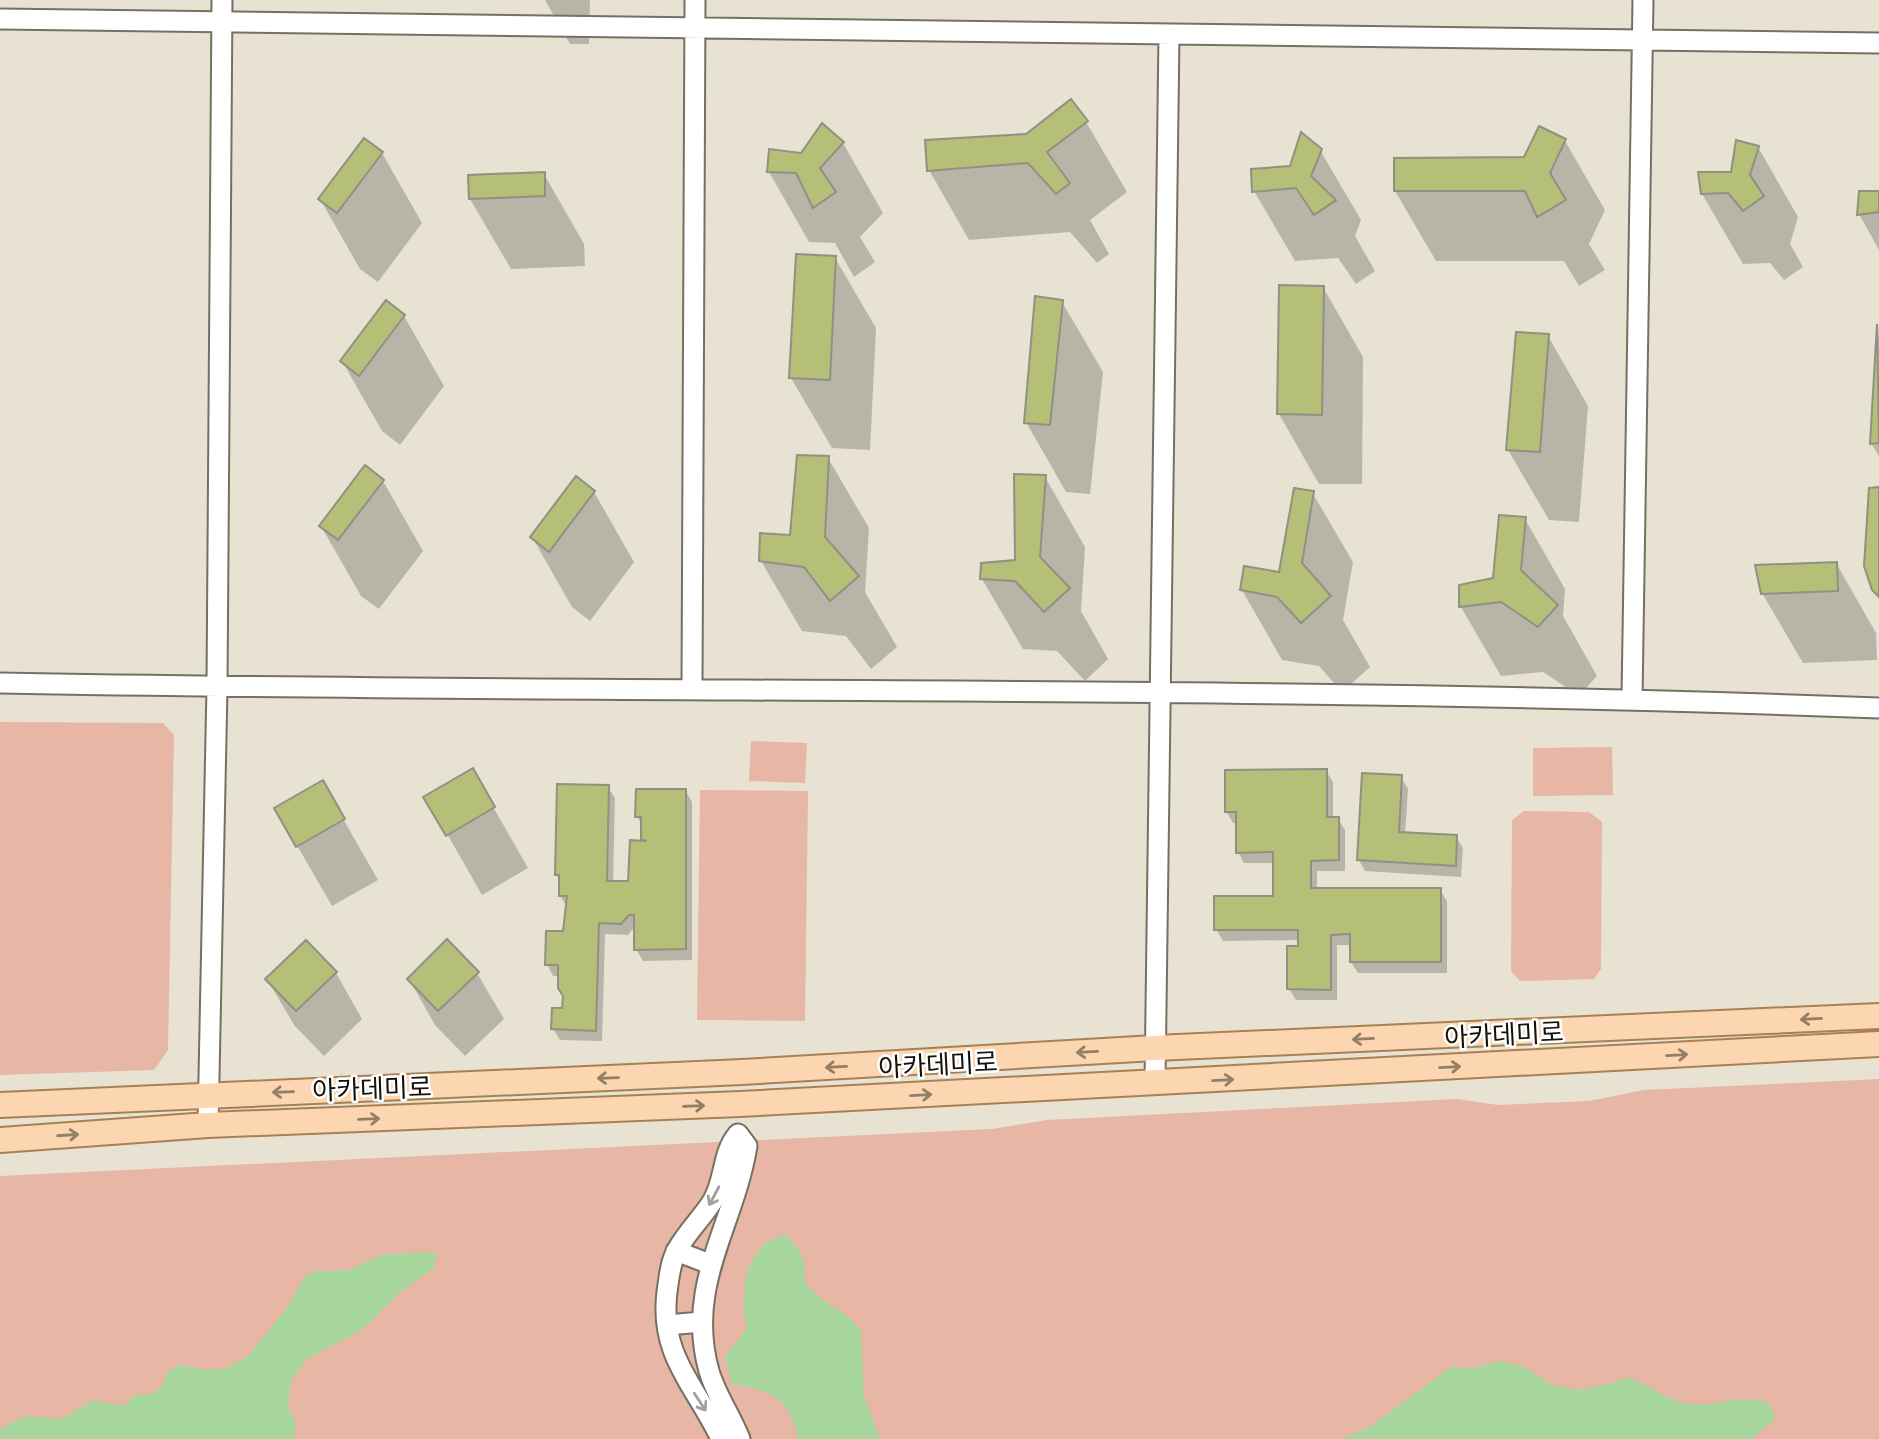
<svg xmlns="http://www.w3.org/2000/svg" width="1879" height="1439" font-family="Figtree,'Noto Sans KR',sans-serif">
  <style>
    .green { fill: #e7b6a4 }
    .water { fill: #a6d69c }
    .shadow { fill: #0003 }
    .building { fill: #b5bf78; stroke: #8f9283; stroke-width: 2 }
    .lines { fill: none; stroke-linecap: round; stroke-linejoin: round }
    .minor-casing { stroke: #757062; stroke-width: 23 }
    .major-casing { stroke: #a88054; stroke-width: 28 }
    .minor { stroke: #fff; stroke-width: 19 }
    .major { stroke: #fbd6b0; stroke-width: 24 }
    .oneway { stroke: #937e66 }
    .oneway2 { stroke: #a1a09e }
    .labels { text-anchor: middle; dominant-baseline: central; stroke-width: 5; stroke-linejoin: round; paint-order: stroke }
    .street-label { font-size: 26px; fill: #13120c; stroke: #fff }
  </style>
  <rect width="100%" height="100%" fill="#e8e2d3"/>
  <!-- green -->
  <path class="green" d="M 0,722 L 163,723 L 174,735 L 168,1050 L 154,1070 L 0,1075 Z
    M 751,741 L 807,743 L 805,783 L 749,781 Z
    M 1612,747 L 1613,795 L 1533,796 L 1533,748 Z
    M 700,790 L 808,791 L 805,1021 L 697,1020 Z
    M 1524,811 L 1589,812 L 1602,822 L 1601,969 L 1594,979 L 1520,981 L 1511,971 L 1512,820 Z
    M 1879,1079 L 1879,1439 L 0,1439 L 0,1176 L 992,1129 L 1047,1120 L 1457,1099 L 1498,1105 L 1589,1101 L 1644,1090 Z"/>
  <!-- water -->
  <path class="water" d="M 786,1235 C 794,1242 802,1252 804,1263 C 806,1271 802,1277 807,1284 C 821,1305 846,1308 861,1331 L 864,1395 L 880,1439 L 798,1439 C 791,1400 770,1389 732,1384 L 725,1357 L 747,1328 C 739,1294 744,1243 786,1235 Z
    M 423,1252 L 437,1254 L 433,1269 L 399,1293 L 362,1330 L 307,1359 L 291,1381 L 288,1407 L 296,1422 L 294,1439 L 0,1439 L 0,1429 L 26,1416 L 61,1419 L 93,1400 L 124,1406 L 135,1395 L 153,1394 L 163,1385 L 168,1371 L 179,1365 L 207,1370 L 227,1368 L 248,1356 L 287,1308 L 305,1276 L 316,1271 L 349,1270 L 382,1255 Z
    M 1498,1361 L 1523,1366 L 1551,1385 L 1573,1389 L 1587,1389 L 1629,1378 C 1649,1384 1664,1399 1684,1403 C 1715,1409 1742,1391 1770,1404 L 1775,1418 L 1753,1439 L 1341,1439 L 1368,1428 L 1451,1367 L 1474,1368 Z"/>
  <!-- shadow -->
  <path class="shadow" d="M 545,0 L 590,0 L 589,44 L 570,44 Z
    M 1086,122 L 1127,192 L 1090,220 L 1109,254 L 1097,263 L 1070,232 L 969,240 L 929,170 L 1027,136 Z
    M 365,140 L 382,153 L 422,223 L 378,282 L 360,269 L 320,199 Z
    M 1565,141 L 1605,210 L 1589,244 L 1605,270 L 1579,286 L 1564,261 L 1436,261 L 1395,191 L 1525,159 Z
    M 843,143 L 883,213 L 860,237 L 875,262 L 854,277 L 835,243 L 809,242 L 769,172 L 802,155 Z
    M 1758,147 L 1798,217 L 1790,244 L 1803,267 L 1784,280 L 1770,263 L 1743,264 L 1702,194 L 1733,173 Z
    M 1320,150 L 1361,220 L 1355,236 L 1375,271 L 1356,284 L 1338,258 L 1295,261 L 1254,191 Z
    M 544,174 L 584,244 L 585,266 L 511,269 L 470,199 Z
    M 1879,192 L 1879,250 L 1859,214 Z
    M 835,258 L 876,328 L 870,450 L 832,448 L 791,378 Z
    M 1323,287 L 1363,357 L 1362,484 L 1319,484 L 1279,414 Z
    M 1062,302 L 1103,372 L 1090,494 L 1066,492 L 1026,422 Z
    M 404,316 L 444,386 L 400,445 L 382,431 L 342,361 Z
    M 1879,325 L 1879,456 L 1871,443 Z
    M 1548,336 L 1588,406 L 1579,522 L 1549,520 L 1508,450 Z
    M 828,458 L 869,528 L 865,592 L 897,647 L 871,669 L 846,636 L 802,631 L 761,561 L 792,537 Z
    M 1045,477 L 1085,547 L 1081,611 L 1108,659 L 1085,681 L 1057,651 L 1023,649 L 982,579 L 1017,561 Z
    M 383,481 L 423,551 L 379,609 L 361,596 L 321,526 Z
    M 594,492 L 634,562 L 590,621 L 572,607 L 532,537 Z
    M 1312,492 L 1353,562 L 1343,620 L 1370,667 L 1342,692 L 1319,666 L 1282,660 L 1242,590 L 1281,574 Z
    M 1525,519 L 1565,589 L 1563,616 L 1597,676 L 1579,696 L 1543,672 L 1501,676 L 1461,607 L 1495,580 Z
    M 1836,563 L 1876,633 L 1877,660 L 1803,663 L 1762,593 Z
    M 472,770 L 528,868 L 482,895 L 426,797 Z
    M 1326,771 L 1333,782 L 1333,819 L 1338,819 L 1345,830 L 1345,871 L 1317,871 L 1317,890 L 1440,890 L 1447,901 L 1447,973 L 1358,973 L 1351,962 L 1351,945 L 1337,945 L 1337,1000 L 1296,1000 L 1289,989 L 1300,940 L 1223,941 L 1216,929 L 1275,898 L 1275,863 L 1244,863 L 1238,852 L 1238,823 L 1233,823 L 1226,811 Z
    M 1401,777 L 1408,789 L 1405,834 L 1456,837 L 1463,848 L 1461,877 L 1365,871 L 1359,860 Z
    M 322,782 L 378,880 L 332,906 L 276,809 Z
    M 608,787 L 615,798 L 613,882 L 630,883 L 643,842 L 643,827 L 637,816 L 685,790 L 692,802 L 692,960 L 643,961 L 636,949 L 636,925 L 628,935 L 605,934 L 602,1041 L 560,1040 L 553,1029 L 564,1010 L 564,997 L 560,976 L 553,976 L 547,964 L 565,933 L 568,908 L 560,896 L 561,882 L 556,875 Z
    M 336,973 L 362,1019 L 324,1056 L 294,1025 L 267,979 Z
    M 477,973 L 504,1019 L 465,1056 L 435,1025 L 409,979 Z"/>
  <!-- building -->
  <path class="building" d="M 1071,99 L 1088,121 L 1047,152 L 1070,183 L 1056,194 L 1028,163 L 927,171 L 925,140 L 1026,134 Z
    M 822,123 L 844,142 L 820,168 L 836,192 L 813,208 L 796,173 L 767,172 L 769,149 L 801,153 Z
    M 1539,126 L 1566,139 L 1550,173 L 1566,200 L 1537,217 L 1525,191 L 1394,191 L 1394,158 L 1524,157 Z
    M 1301,132 L 1322,149 L 1311,176 L 1336,200 L 1314,215 L 1296,188 L 1252,192 L 1251,169 L 1290,166 Z
    M 364,138 L 383,152 L 337,213 L 318,199 Z
    M 1736,140 L 1759,146 L 1750,175 L 1764,196 L 1743,211 L 1728,193 L 1701,194 L 1698,172 L 1731,172 Z
    M 545,172 L 545,196 L 469,199 L 468,175 Z
    M 1859,191 L 1879,191 L 1879,212 L 1857,215 Z
    M 796,254 L 836,256 L 830,380 L 789,378 Z
    M 1279,285 L 1324,286 L 1322,415 L 1277,414 Z
    M 1035,296 L 1063,300 L 1050,425 L 1024,423 Z
    M 386,300 L 405,315 L 359,376 L 340,361 Z
    M 1877,324 L 1879,443 L 1870,444 Z
    M 1516,332 L 1549,334 L 1540,452 L 1506,450 Z
    M 797,455 L 829,456 L 825,537 L 859,576 L 830,601 L 804,567 L 759,561 L 760,533 L 790,535 Z
    M 365,465 L 384,480 L 338,540 L 319,526 Z
    M 1014,474 L 1046,475 L 1040,557 L 1070,588 L 1044,612 L 1015,581 L 980,579 L 981,563 L 1015,560 Z
    M 576,476 L 595,491 L 549,552 L 530,537 Z
    M 1879,487 L 1879,597 L 1872,590 L 1864,566 L 1869,488 Z
    M 1294,488 L 1314,491 L 1302,563 L 1331,596 L 1301,623 L 1277,597 L 1240,590 L 1244,566 L 1279,572 Z
    M 1499,515 L 1526,517 L 1521,570 L 1558,605 L 1538,627 L 1501,602 L 1459,607 L 1459,585 L 1493,578 Z
    M 1837,562 L 1838,591 L 1761,594 L 1755,565 Z
    M 473,768 L 495,807 L 446,836 L 423,797 Z
    M 1327,769 L 1327,817 L 1339,817 L 1339,860 L 1311,861 L 1311,888 L 1441,888 L 1441,962 L 1350,962 L 1350,934 L 1331,935 L 1331,990 L 1287,989 L 1287,946 L 1298,946 L 1298,930 L 1214,930 L 1214,896 L 1273,896 L 1273,852 L 1236,853 L 1236,812 L 1225,812 L 1225,770 Z
    M 1362,773 L 1402,775 L 1399,832 L 1457,835 L 1456,866 L 1357,860 Z
    M 323,780 L 345,819 L 296,847 L 274,808 Z
    M 557,784 L 609,785 L 607,881 L 628,881 L 630,840 L 647,841 L 641,840 L 641,817 L 635,817 L 636,789 L 686,789 L 686,949 L 634,950 L 634,915 L 629,915 L 621,924 L 599,923 L 596,1031 L 551,1029 L 552,1008 L 562,1008 L 563,996 L 558,988 L 558,965 L 545,965 L 546,931 L 563,931 L 567,896 L 559,896 L 559,875 L 555,875 Z
    M 447,939 L 479,972 L 438,1011 L 407,979 Z
    M 306,940 L 337,972 L 296,1011 L 265,979 Z"/>
  <g class="lines">
    <defs>
      <path id="minor" d="M 0,19 L 1879,43
        M 0,683 C 626,695 1253,684 1879,708
        M 692,689 L 695,0
        M 1632,699 L 1643,0
        M 1155,1083 L 1169,35
        M 208,1125 L 217,687 L 222,0
        M 676,1251 L 710,1264
        M 667,1325 L 702,1322
        M 721,1439 C 696,1386 659,1356 667,1292 C 669,1278 670,1263 677,1250 C 687,1232 701,1219 712,1202 C 726,1179 721,1154 738,1134 L 747,1146 C 734,1226 685,1285 709,1371 C 716,1395 731,1416 740,1439"/>
      <path id="major" d="M 0,1105 L 742,1072 L 1155,1048 L 1879,1016
        M 0,1140 L 208,1125 L 740,1104 L 1879,1044"/>
    </defs>
    <!-- minor casing -->
    <use href="#minor" class="minor-casing"/>
    <!-- major casing -->
    <use href="#major" class="major-casing"/>
    <!-- minor -->
    <use href="#minor" class="minor"/>
    <!-- major -->
    <use href="#major" class="major"/>
  </g>
  <!-- one-way arrows -->
  <defs><path id="oneway-shaft" d="M-6 0H5M1.5-3L5.5 0L1.5 3" fill="none" stroke-width="1.6" stroke-linecap="round" stroke-linejoin="round" transform="scale(1.75)"/></defs>
  <g class="oneway">
    <use href="#oneway-shaft" transform="translate(1811 1019) rotate(177)"/>
    <use href="#oneway-shaft" transform="translate(1363 1039) rotate(177)"/>
    <use href="#oneway-shaft" transform="translate(1087 1052) rotate(177)"/>
    <use href="#oneway-shaft" transform="translate(1677 1055) rotate(-3)"/>
    <use href="#oneway-shaft" transform="translate(836 1067) rotate(177)"/>
    <use href="#oneway-shaft" transform="translate(1450 1067) rotate(-3)"/>
    <use href="#oneway-shaft" transform="translate(608 1078) rotate(178)"/>
    <use href="#oneway-shaft" transform="translate(1223 1080) rotate(-3)"/>
    <use href="#oneway-shaft" transform="translate(283 1092) rotate(178)"/>
    <use href="#oneway-shaft" transform="translate(921 1095) rotate(-3)"/>
    <use href="#oneway-shaft" transform="translate(694 1106) rotate(-2)"/>
    <use href="#oneway-shaft" transform="translate(369 1119) rotate(-2)"/>
    <use href="#oneway-shaft" transform="translate(68 1135) rotate(-4)"/>
  </g>
  <g class="oneway2">
    <use href="#oneway-shaft" transform="translate(714 1196) rotate(118)"/>
    <use href="#oneway-shaft" transform="translate(700 1402) rotate(57)"/>
  </g>
  <g class="labels">
    <!-- street labels -->
    <g class="street-label">
      <text transform="translate(1504 1035) rotate(-3)">아카데미로</text>
      <text transform="translate(938 1065) rotate(-3)">아카데미로</text>
      <text transform="translate(372 1089) rotate(-2)">아카데미로</text>
    </g>
  </g>
</svg>
